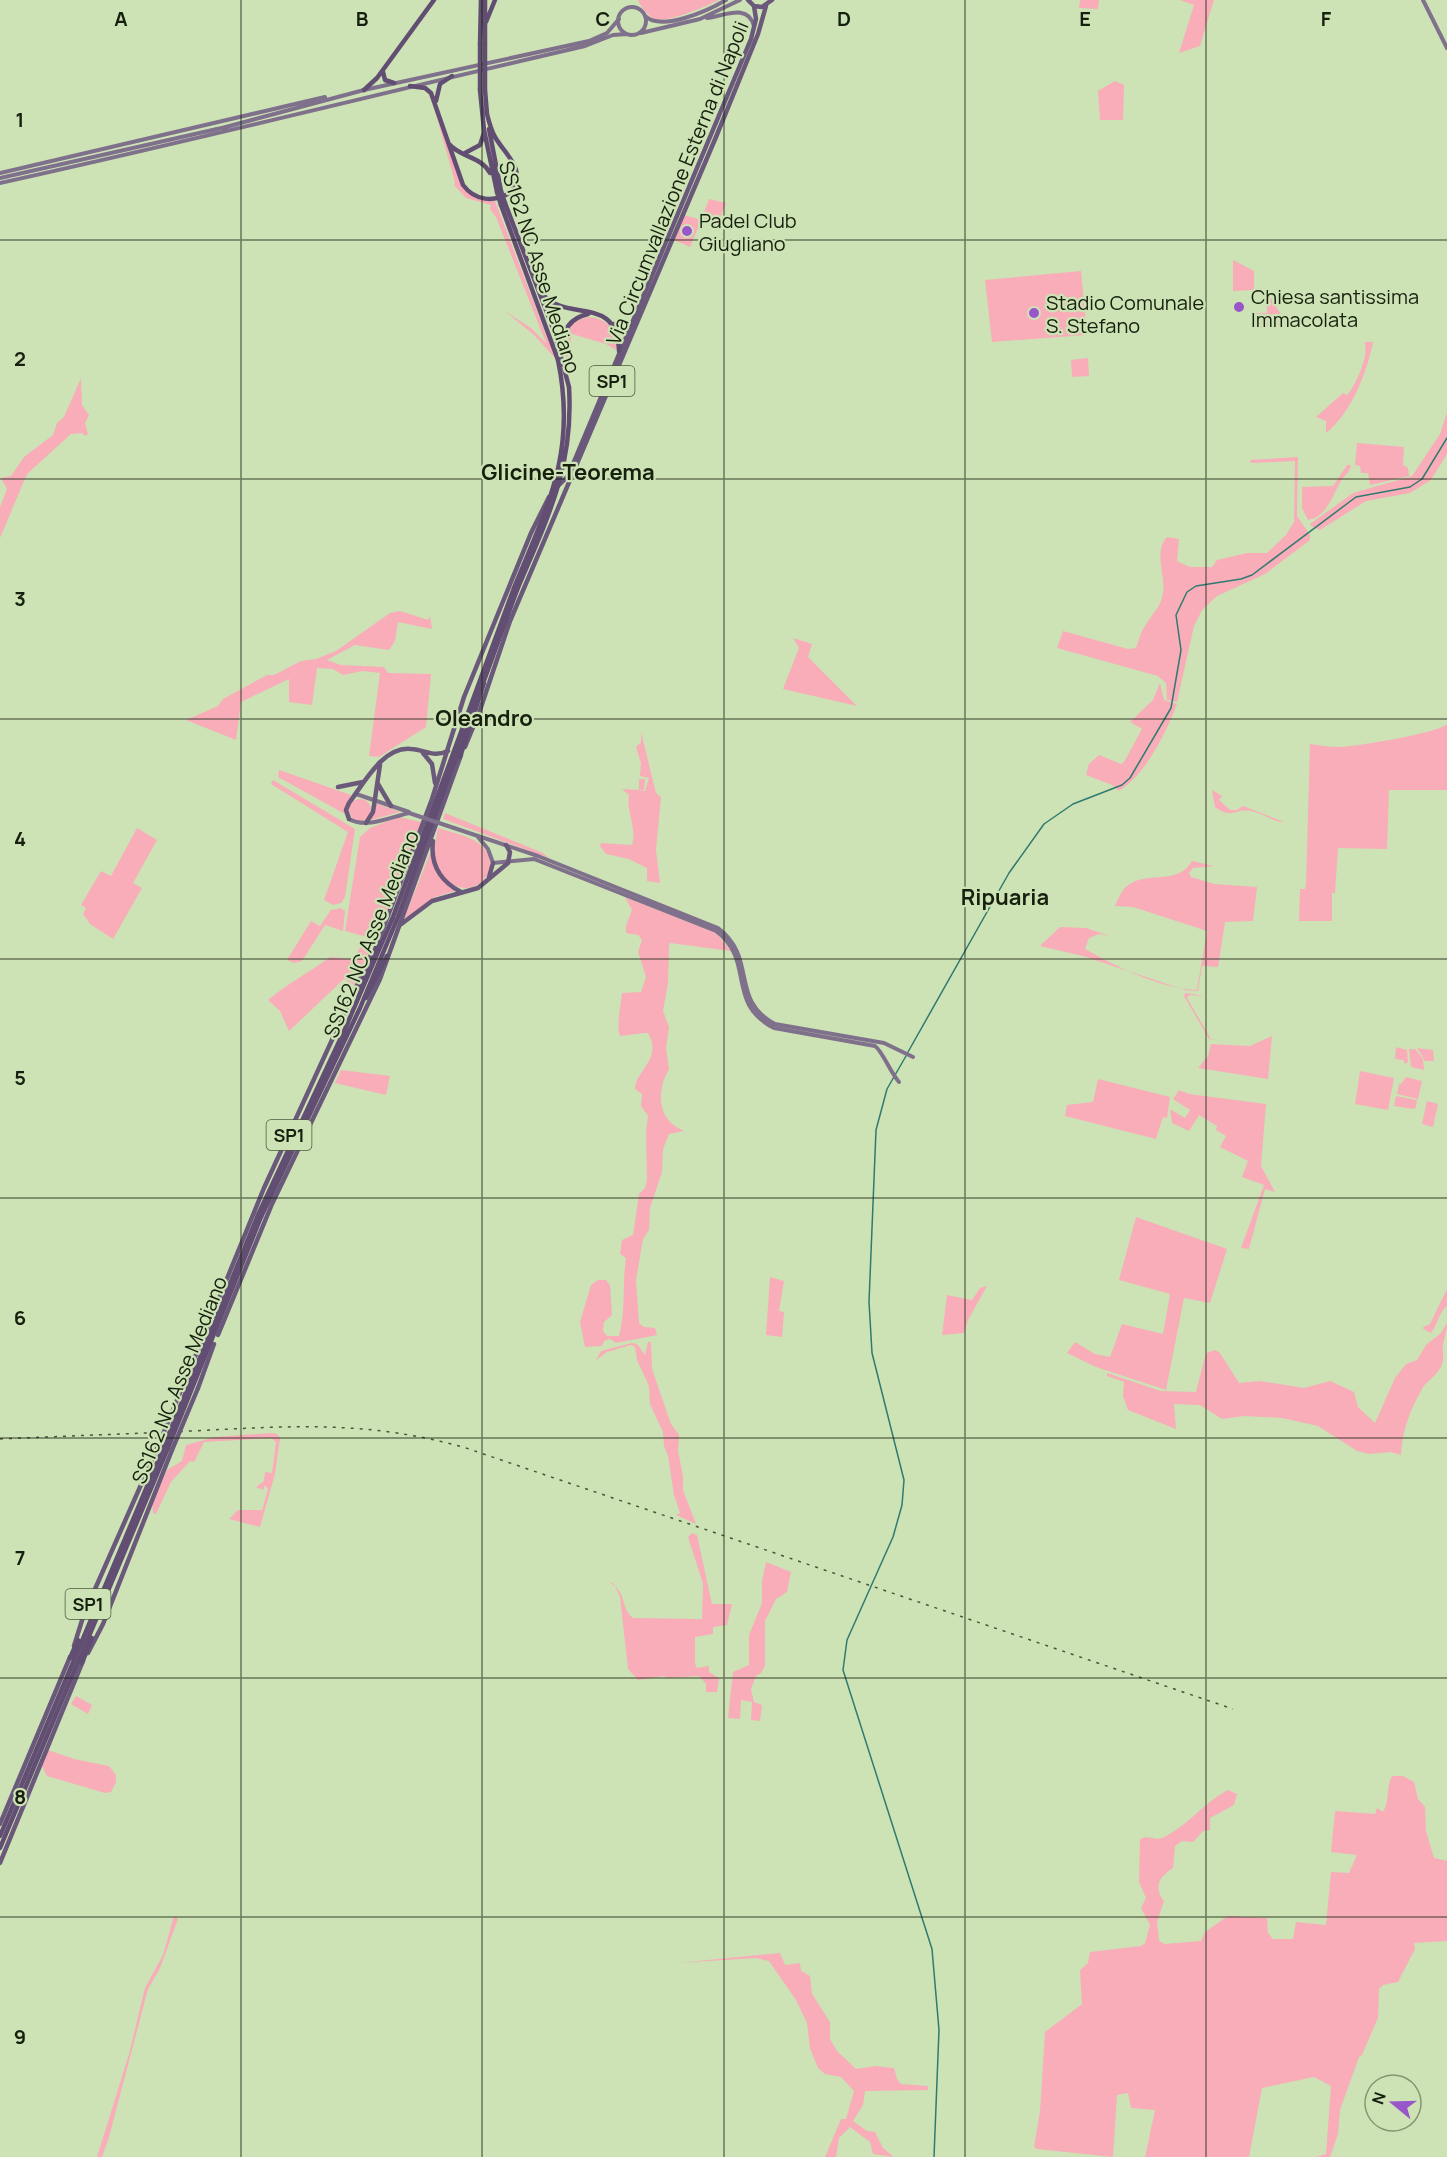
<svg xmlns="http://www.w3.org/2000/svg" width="1447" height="2157" font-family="Manrope,sans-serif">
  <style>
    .green { fill: #f8adb9 }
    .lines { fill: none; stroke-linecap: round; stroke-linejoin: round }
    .stream { stroke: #307a70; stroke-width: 1.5 }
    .secondary { stroke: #7f718c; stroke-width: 4 }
    .primary { stroke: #6a597a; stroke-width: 4.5 }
    .trunk { stroke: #614e72; stroke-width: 4.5 }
    .rail { stroke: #49543c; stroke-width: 1.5; stroke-dasharray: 3 6; stroke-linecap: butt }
    .secondary-bridge { stroke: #7f718c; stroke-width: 4 }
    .primary-bridge { stroke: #6a597a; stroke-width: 4.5 }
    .trunk-bridge { stroke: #614e72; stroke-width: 4.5 }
    .grid { fill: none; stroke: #171f0e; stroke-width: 1.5; stroke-opacity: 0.55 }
    .poi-dot { fill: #9956cb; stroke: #cde3b5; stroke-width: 2 }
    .labels { text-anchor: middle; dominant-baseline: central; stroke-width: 4.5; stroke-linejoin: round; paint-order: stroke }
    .shield { fill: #cde3b5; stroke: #4e5a40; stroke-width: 1.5 }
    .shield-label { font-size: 18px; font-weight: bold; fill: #171f0e }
    .street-label { font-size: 20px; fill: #171f0e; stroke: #cde3b5 }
    .poi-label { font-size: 20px; fill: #171f0e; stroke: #cde3b5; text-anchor: start }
    .quarter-label { font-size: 22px; font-weight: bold; fill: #171f0e; stroke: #cde3b5 }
    .grid-label { font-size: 20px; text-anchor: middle; font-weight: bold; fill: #171f0e; stroke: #cde3b5; stroke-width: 4.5; stroke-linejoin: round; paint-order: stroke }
  </style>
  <rect width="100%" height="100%" fill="#cde3b5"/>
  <!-- green -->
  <path class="green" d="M 638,0 L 719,0 C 708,6 665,24 654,19 C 648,16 640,5 638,0 Z
    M 1080,0 L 1099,0 L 1098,9 L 1079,8 Z
    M 1180,0 L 1214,0 L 1200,46 L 1179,53 L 1194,5 Z
    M 1115,81 L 1124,85 L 1123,120 L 1100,120 L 1098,91 Z
    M 431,97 L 462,187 L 477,199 L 495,201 L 555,358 L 535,336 L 505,311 L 531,328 L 546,343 L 496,217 L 490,209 L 491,205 L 466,198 L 454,185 L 455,182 Z
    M 709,199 L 726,203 L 717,225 L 701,221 L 690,247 L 674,240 L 684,215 L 701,220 Z
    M 1233,260 L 1254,271 L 1254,290 L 1233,291 Z
    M 1081,271 L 1087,335 L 992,342 L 985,280 Z
    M 1267,292 L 1285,321 L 1277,327 L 1257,328 L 1255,313 L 1267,313 Z
    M 590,317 C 609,319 618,332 616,350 L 606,344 L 572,334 L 567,361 C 561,341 566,320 590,317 Z
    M 1364,342 L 1373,342 C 1367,372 1351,414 1326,433 L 1326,421 L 1316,417 L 1343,393 L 1347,395 C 1355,388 1371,351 1364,342 Z
    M 1088,358 L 1089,376 L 1072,377 L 1071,360 Z
    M 81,378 L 82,405 L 89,415 L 85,423 L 88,434 L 85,436 L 82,433 L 71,434 L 27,474 L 0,538 L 0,507 L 7,489 L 1,478 L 11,476 L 24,457 L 53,435 L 57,423 L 64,417 Z
    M 1447,412 L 1447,454 L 1431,480 L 1410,493 L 1366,501 L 1320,530 L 1311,526 L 1310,524 L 1353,493 L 1412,476 L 1440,434 Z
    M 1357,443 L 1404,447 L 1403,465 L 1408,468 L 1409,476 L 1370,485 L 1368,473 L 1361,473 L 1360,466 L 1355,465 Z
    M 1298,457 L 1297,516 L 1310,535 L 1310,540 L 1265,574 L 1217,596 L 1202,610 L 1194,626 L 1177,702 L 1167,700 L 1166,683 L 1158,676 L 1057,648 L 1063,631 L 1128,649 L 1136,648 C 1139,641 1140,633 1145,626 C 1152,614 1161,607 1163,593 C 1166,575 1153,552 1167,537 L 1179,539 L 1177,561 L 1190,567 L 1212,567 L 1217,560 L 1247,553 L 1267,553 L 1286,535 L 1294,522 L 1295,461 L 1251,463 L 1250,460 Z
    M 1347,465 L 1351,465 C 1350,473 1344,475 1341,481 C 1332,496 1327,517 1308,520 L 1302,508 L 1302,487 L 1333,486 Z
    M 400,611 L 428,620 L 430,616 L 432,629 L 398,622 L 395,641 L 389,650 L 355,645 L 327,660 L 341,665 L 384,667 L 388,673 L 431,674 L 426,727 L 379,757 L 369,756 L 380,673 L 363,671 L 343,675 L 333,669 L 317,668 L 312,705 L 289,702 L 289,679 L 241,702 L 236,740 L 186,720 L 218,706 L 223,699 L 267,675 L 274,675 L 301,661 L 316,659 L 336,651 L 390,613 Z
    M 793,638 L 812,644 L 808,657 L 857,706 L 783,689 L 799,648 Z
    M 1160,683 L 1164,700 L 1177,704 C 1166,733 1146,774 1119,791 L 1112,785 L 1086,775 L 1089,764 L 1099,755 L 1121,764 L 1124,762 L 1142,729 L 1130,722 L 1153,700 Z
    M 1447,724 L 1447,790 L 1389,790 L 1387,849 L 1338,848 L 1335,893 L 1332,893 L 1332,921 L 1299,921 L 1300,889 L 1305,889 L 1306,885 L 1310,744 C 1319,745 1329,747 1338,747 C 1354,747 1439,733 1447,724 Z
    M 641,732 L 656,793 L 661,797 L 656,850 L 660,883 L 647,881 L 647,868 L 629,859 L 606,854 L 600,846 L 601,843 L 632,845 C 637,827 626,812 629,795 L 622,789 L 639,790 L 639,779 L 645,779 L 644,790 L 639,791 L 645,791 L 649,778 L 640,776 L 641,763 L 636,747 L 641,742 Z
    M 279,770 L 351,795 L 345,814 L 278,777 Z
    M 273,780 L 355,829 L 345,897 L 341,903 L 333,905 L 324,900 L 348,832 L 271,784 Z
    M 1212,790 L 1222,796 L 1219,800 L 1230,810 L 1237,810 L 1243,806 L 1284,822 C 1273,822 1263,813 1251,811 C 1234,808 1233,820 1215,807 Z
    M349 810a11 11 0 1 1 22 0a11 11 0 1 1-22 0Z
    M 375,803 L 400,812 L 371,820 Z
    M 445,813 L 543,853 L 549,858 L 443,819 Z
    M 399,817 L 421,822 L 378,936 L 354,985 L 344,979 L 289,1031 L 280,1011 L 268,1000 C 288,983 310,972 330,957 L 353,959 L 367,937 L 345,931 L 360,837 L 370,828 Z
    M 137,828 L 157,840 L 133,883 L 142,888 L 113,939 L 90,924 L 83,914 L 86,908 L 81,905 L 101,871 L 111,876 Z
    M 438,828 C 460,835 492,839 490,868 C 481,898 445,892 436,865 C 432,853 436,840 438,828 Z
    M 431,851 L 437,874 L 455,891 L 435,897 L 404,919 Z
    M 1192,861 L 1214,866 L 1193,868 L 1189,873 L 1191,877 L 1214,884 L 1257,887 L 1253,921 L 1225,922 L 1218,967 L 1202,966 L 1198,991 L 1185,990 L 1083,956 L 1040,946 L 1060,927 L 1086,928 L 1110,936 L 1099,934 L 1089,938 L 1085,949 C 1115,966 1161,989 1197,990 L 1207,931 L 1133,907 L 1115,906 C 1117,901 1120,894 1124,889 C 1142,868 1177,888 1192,861 Z
    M 625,897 L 716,933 L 731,951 L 670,943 L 669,946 L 668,983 L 663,1011 L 669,1027 L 666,1048 L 669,1069 C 656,1092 657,1120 684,1131 L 669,1134 L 663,1149 L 662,1172 L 650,1208 L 649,1230 L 643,1239 L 636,1280 L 639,1323 L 644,1327 L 655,1328 L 657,1335 L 616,1343 L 610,1339 L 604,1341 L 602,1346 L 585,1347 L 580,1322 L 591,1285 L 598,1280 L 606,1280 L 610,1285 L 612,1315 L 604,1322 L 603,1331 L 607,1336 L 619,1336 C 626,1310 622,1285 626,1258 L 620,1254 L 622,1240 L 633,1235 L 639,1194 L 645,1188 L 647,1180 L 646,1131 L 648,1116 L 641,1106 L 642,1094 L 635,1089 C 635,1071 663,1059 648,1033 L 644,1033 L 620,1036 C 616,1028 621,1004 622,993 L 641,992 L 646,977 L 638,952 L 642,940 L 638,935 L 626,933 L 626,926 L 632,910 Z
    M 341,908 L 345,911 L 343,931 L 325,925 L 302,961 L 294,963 L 287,960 L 311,921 L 320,926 L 331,910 Z
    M 1185,993 L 1205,996 L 1189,995 L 1187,998 L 1211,1039 L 1226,1042 L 1209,1039 L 1184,996 Z
    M 1272,1036 L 1268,1079 L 1198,1068 L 1208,1056 L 1211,1044 L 1250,1046 Z
    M 1396,1047 L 1407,1050 L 1408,1062 L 1405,1064 L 1403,1060 L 1395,1059 Z
    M 1417,1048 L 1433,1050 L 1434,1061 L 1425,1061 Z
    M 1409,1049 L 1415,1049 L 1423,1059 L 1424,1070 L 1411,1067 Z
    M 341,1070 L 390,1076 L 386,1095 L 335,1083 Z
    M 1360,1071 L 1394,1078 L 1388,1110 L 1355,1104 Z
    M 1406,1077 L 1422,1081 L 1418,1099 L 1397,1094 L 1399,1084 L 1401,1084 Z
    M 1098,1079 L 1170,1097 L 1167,1118 L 1163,1117 L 1156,1139 L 1065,1116 L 1067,1105 L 1093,1102 Z
    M 1179,1090 L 1189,1094 L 1266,1104 L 1261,1166 L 1275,1192 L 1265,1189 L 1249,1249 L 1241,1248 L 1264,1185 L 1242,1177 L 1248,1161 L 1220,1147 L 1226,1136 L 1216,1130 L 1217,1126 L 1199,1115 L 1189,1131 L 1172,1123 L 1170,1109 L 1185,1118 L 1190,1110 L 1173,1099 Z
    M 1396,1096 L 1417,1100 L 1416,1107 L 1414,1109 L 1394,1106 Z
    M 1427,1101 L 1438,1104 L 1433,1127 L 1422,1124 Z
    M 1136,1217 L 1227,1249 L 1210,1303 L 1184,1298 L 1166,1390 L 1096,1367 L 1067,1353 L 1075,1342 L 1095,1354 L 1110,1357 L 1122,1324 L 1163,1334 L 1170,1294 L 1119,1280 Z
    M 770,1277 L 784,1281 L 779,1311 L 784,1312 L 782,1337 L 766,1335 Z
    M 987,1286 L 968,1320 L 964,1333 L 942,1335 L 947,1295 L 972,1300 L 980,1288 Z
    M 1447,1289 L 1447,1306 C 1438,1313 1438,1324 1431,1333 L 1422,1328 L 1430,1324 Z
    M 1447,1323 C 1447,1332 1444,1337 1443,1346 C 1442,1350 1444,1355 1443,1360 C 1441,1374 1426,1381 1422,1389 C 1410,1410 1402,1431 1401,1455 L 1391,1452 L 1369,1454 L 1357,1451 L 1318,1426 L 1282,1418 L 1244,1416 L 1222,1419 L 1200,1405 L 1174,1404 L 1176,1429 L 1128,1410 L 1123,1396 L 1124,1382 L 1107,1376 L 1107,1373 L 1161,1391 L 1196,1392 L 1206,1353 L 1215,1350 L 1220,1353 L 1239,1383 L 1260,1381 L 1304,1388 L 1330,1381 L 1354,1392 L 1358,1407 L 1375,1423 L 1395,1378 L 1406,1364 L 1417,1360 L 1426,1345 L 1441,1333 Z
    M 648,1342 L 651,1342 L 652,1369 L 671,1424 L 679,1435 L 678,1451 L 683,1476 L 683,1490 L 696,1524 L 676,1515 L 680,1513 L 674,1495 L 668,1456 L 664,1446 L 663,1432 L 650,1404 L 649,1386 L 637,1360 L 635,1347 L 631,1345 L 607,1352 L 596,1360 L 601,1351 L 632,1343 L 637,1344 L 645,1355 Z
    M 272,1433 L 277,1434 L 280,1438 L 275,1474 L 260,1527 L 229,1519 L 238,1510 L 262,1510 L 268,1489 L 265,1485 L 263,1490 L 256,1487 L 264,1481 L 265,1472 L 272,1473 L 276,1442 L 271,1438 L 204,1442 L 194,1462 L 190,1461 L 171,1482 L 156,1514 L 153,1513 L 152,1502 L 167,1470 L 182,1461 L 186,1445 L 215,1437 Z
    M 692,1533 L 697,1535 L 712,1604 L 732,1604 L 727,1625 L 713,1627 L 713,1634 L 695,1637 L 695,1664 L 697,1668 L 709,1666 L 709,1672 L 719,1678 L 717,1692 L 706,1692 L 706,1684 L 699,1676 L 667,1678 L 664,1676 L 638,1680 L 628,1669 L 620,1597 L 614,1584 L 605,1580 C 630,1592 618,1605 633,1618 L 702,1619 L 703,1584 L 688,1537 Z
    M 766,1562 L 791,1572 L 787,1592 L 776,1599 L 765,1621 L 765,1666 L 761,1673 L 756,1676 L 751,1689 L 754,1702 L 762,1705 L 760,1721 L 751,1720 L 752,1702 L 741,1700 L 740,1719 L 728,1718 L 733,1672 L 749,1665 L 749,1635 L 762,1603 L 762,1581 Z
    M 76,1696 L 92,1705 L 88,1714 L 71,1704 Z
    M 48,1750 L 74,1759 L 109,1766 L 116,1775 L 116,1782 L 111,1792 L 105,1793 L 47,1776 L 42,1766 Z
    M 1392,1776 L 1403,1776 L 1414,1782 L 1418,1799 L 1425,1807 L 1426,1831 L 1434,1858 L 1447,1861 L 1447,1941 L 1414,1943 L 1415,1949 L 1398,1982 L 1383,1985 L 1379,1989 L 1378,2018 L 1362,2055 L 1359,2057 L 1340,2110 L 1338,2134 L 1330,2157 L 1316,2157 L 1326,2154 L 1331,2086 L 1314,2077 L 1262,2088 L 1249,2157 L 1145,2157 L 1155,2110 L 1131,2108 L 1128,2093 L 1117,2095 L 1113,2157 L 1037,2149 L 1034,2147 L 1040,2111 L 1045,2032 L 1082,2004 L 1080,1970 L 1088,1963 L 1090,1952 L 1141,1946 L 1145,1943 L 1150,1925 L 1141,1908 L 1146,1898 L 1139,1882 L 1140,1839 C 1148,1834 1155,1841 1162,1838 C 1188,1826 1203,1803 1228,1790 L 1237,1794 L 1234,1805 L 1210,1818 L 1210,1830 L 1203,1831 L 1193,1842 L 1182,1841 L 1175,1846 L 1173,1868 C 1159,1877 1153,1887 1164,1901 L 1157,1922 L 1159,1941 L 1165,1944 L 1201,1941 L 1205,1932 L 1228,1916 L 1267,1918 L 1268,1933 L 1273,1939 L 1293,1939 L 1296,1922 L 1326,1925 L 1331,1872 L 1349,1873 L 1357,1855 L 1331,1852 L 1335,1811 L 1375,1814 L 1377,1808 L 1383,1812 C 1390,1801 1386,1786 1392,1776 Z
    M 174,1916 L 178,1919 L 160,1968 L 148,1989 L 109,2137 L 102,2157 L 97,2157 L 129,2054 L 145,1988 L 163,1955 Z
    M 780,1953 L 785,1965 L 800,1963 L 801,1971 L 810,1976 L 812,1994 L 830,2022 L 830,2039 L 837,2051 L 856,2069 L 876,2066 L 894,2068 L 897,2079 L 901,2084 L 928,2086 L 928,2090 L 865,2091 L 863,2105 L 853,2121 L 867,2131 L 875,2132 L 883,2148 L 894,2157 L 873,2154 L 870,2142 L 850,2127 L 839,2138 L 836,2157 L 825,2157 L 841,2119 L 846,2119 L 854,2091 L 841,2077 L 825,2074 L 818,2068 L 810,2048 L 807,2023 L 796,2000 L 769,1961 L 756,1958 L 677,1963 Z"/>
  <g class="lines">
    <!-- stream -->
    <path class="stream" d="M 908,1052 L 1009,873 L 1044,824 L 1073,804 L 1122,785 L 1130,778 L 1171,708 L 1181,650 L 1176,615 L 1187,592 L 1196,586 L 1241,579 L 1252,575 L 1356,497 L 1410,487 L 1422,479 L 1447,438
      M 906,1056 L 887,1089 L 876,1130 L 869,1302 L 872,1353 L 904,1480 L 902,1505 L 893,1537 L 847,1640 L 843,1670 L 932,1949 L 939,2030 L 934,2157"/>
    <!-- secondary -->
    <path class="secondary" d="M 1423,0 L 1447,48
      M618 21a14 14 0 1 1 28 0a14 14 0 1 1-28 0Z
      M 645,16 C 662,32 709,10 726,0
      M 707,18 C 724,16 748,3 754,26
      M 641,33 L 700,19 L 740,0
      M 222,128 L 364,90 L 589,41 L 607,33 L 619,19
      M 0,173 L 325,97
      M 0,178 L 217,129
      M 0,183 C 196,140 390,91 585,46 L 613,35 L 627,34
      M 356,794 L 409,812
      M 349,819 C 366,829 391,817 409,813
      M 454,828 L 538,856 L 718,928 C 758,958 729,1000 775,1024 L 884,1043 L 913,1057
      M 478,837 L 488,849 L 493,863 L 534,859 L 716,931 C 756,961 725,1003 774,1028 L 875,1046 C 883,1052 890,1072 899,1082"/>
    <!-- primary -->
    <path class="primary" d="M 748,0 L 754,6 L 762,7 L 772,0
      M 558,486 L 568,476 L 751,39 L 756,19 L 754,6
      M 465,747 L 479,713 L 510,621 L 716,137 L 758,34 L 766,6
      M 423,753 L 432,764 L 435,783
      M 378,784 L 391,806
      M 338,787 L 363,782
      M 349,819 L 346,810 L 349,803 C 364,783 383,746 411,749 C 426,750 433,758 448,751
      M 366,823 L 373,812 L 380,765
      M 433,841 C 430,865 440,881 461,892
      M 489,877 L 493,863
      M 400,925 L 432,901 L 478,888 L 508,863 L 510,852 L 506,845
      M 377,945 L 432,799 L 464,697 L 531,533 L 549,497
      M 206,1330 L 264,1188 L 371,955
      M 218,1335 L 272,1204 L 380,979 L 461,755
      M 203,1342 L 201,1334 L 208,1330
      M 184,1383 L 202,1340
      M 198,1388 L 214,1344
      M 74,1646 L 84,1614 L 159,1444
      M 88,1653 L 103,1624 L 172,1450
      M 0,1824 L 70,1657
      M 0,1863 L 83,1661"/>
    <!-- trunk -->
    <path class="trunk" d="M 486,22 L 495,0
      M 480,44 L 481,0
      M 485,44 L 485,0
      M 383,72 L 385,80 L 394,83
      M 410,86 L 425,88 L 431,93 L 463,185 C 475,201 494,203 511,192 C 527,169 506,156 495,137 C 491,130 489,122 487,114
      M 364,90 L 377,78 L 434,0
      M 480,90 L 484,130 L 497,192
      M 485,90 L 487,114
      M 436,101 L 440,84 L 452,76
      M 489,129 L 501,191
      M 449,144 C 461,158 481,156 490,173
      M 465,153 L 480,145 L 484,133
      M 505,203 L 554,331 L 569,387
      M 501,205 L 558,360
      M 541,292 C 565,325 617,292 619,351
      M 614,324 L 630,324
      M 562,349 C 562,330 570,318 588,314
      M 460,757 L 484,683
      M 357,996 L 378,942
      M 366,998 L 387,956
      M 258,1215 L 345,1029 L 393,917 L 514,588
      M 261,1217 L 360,1008 L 398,917 L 517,590
      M 70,1658 L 78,1640
      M 82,1663 L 92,1638
      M 0,1836 L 164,1446
      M 0,1848 L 168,1448"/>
    <!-- rail -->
    <path class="rail" d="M 0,1439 C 64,1436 127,1434 191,1431 C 291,1426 368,1420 466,1448 L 1233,1709"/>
    <!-- secondary-bridge -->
    <path class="secondary-bridge" d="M 217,129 L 222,128
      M 409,813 L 454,828"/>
    <!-- primary-bridge -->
    <path class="primary-bridge" d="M 159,1444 L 184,1383
      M 172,1450 L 198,1388"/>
    <!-- trunk-bridge -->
    <path class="trunk-bridge" d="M 485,44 L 485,90
      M 480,90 L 480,44
      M 501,191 L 505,203
      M 497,192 L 501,205
      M 514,588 C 548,505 577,452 558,360
      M 517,590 C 547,519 574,467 569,387
      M 164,1446 L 258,1215
      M 168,1448 L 261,1217"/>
  </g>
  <!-- grid -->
  <path class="grid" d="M 241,0 L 241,2157M 482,0 L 482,2157M 724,0 L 724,2157M 965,0 L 965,2157M 1206,0 L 1206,2157M 0,240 L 1447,240M 0,479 L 1447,479M 0,719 L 1447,719M 0,959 L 1447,959M 0,1198 L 1447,1198M 0,1438 L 1447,1438M 0,1678 L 1447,1678M 0,1917 L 1447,1917"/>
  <!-- markers -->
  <g class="poi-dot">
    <circle cx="687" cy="231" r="6"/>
    <circle cx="1239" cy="307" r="6"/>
    <circle cx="1034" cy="313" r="6"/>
  </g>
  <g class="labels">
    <!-- shield labels -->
    <g class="shield">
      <rect x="589.5" y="366" width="45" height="30" rx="4.5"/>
      <rect x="266.5" y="1120" width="45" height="30" rx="4.5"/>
      <rect x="65.5" y="1589" width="45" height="30" rx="4.5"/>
    </g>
    <g class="shield-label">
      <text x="612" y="381">SP1</text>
      <text x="289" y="1135">SP1</text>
      <text x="88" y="1604">SP1</text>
    </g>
    <!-- street labels -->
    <g class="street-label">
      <text transform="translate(677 183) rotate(-68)">Via Circumvallazione Esterna di Napoli</text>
      <text transform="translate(540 267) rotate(72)">SS162 NC Asse Mediano</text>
      <text transform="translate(371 934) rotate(-68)">SS162 NC Asse Mediano</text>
      <text transform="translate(179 1380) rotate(-68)">SS162 NC Asse Mediano</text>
    </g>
    <!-- poi labels -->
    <g class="poi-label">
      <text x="699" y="220">Padel Club<tspan x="699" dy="23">Giugliano</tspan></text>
      <text x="1251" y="296">Chiesa santissima<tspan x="1251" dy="23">Immacolata</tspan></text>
      <text x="1046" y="302">Stadio Comunale<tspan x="1046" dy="23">S. Stefano</tspan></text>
    </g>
    <!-- quarter labels -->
    <g class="quarter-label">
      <text x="568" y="472">Glicine-Teorema</text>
      <text x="484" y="718">Oleandro</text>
      <text x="1005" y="897">Ripuaria</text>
    </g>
  </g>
  <g class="grid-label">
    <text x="121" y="26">A</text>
    <text x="362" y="26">B</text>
    <text x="603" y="26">C</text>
    <text x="844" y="26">D</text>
    <text x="1085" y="26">E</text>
    <text x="1326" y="26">F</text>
    <text x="20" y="127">1</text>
    <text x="20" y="366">2</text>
    <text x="20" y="606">3</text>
    <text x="20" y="846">4</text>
    <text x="20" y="1085">5</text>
    <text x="20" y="1325">6</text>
    <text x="20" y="1565">7</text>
    <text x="20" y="1804">8</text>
    <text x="20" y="2044">9</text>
  </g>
  <!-- north arrow -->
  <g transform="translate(1393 2103) rotate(289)"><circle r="28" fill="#cde3b5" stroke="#849572" stroke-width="1.5"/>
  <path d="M0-4.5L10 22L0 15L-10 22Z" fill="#9956cb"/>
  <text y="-9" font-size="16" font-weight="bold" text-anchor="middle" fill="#171f0e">N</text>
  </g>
</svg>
